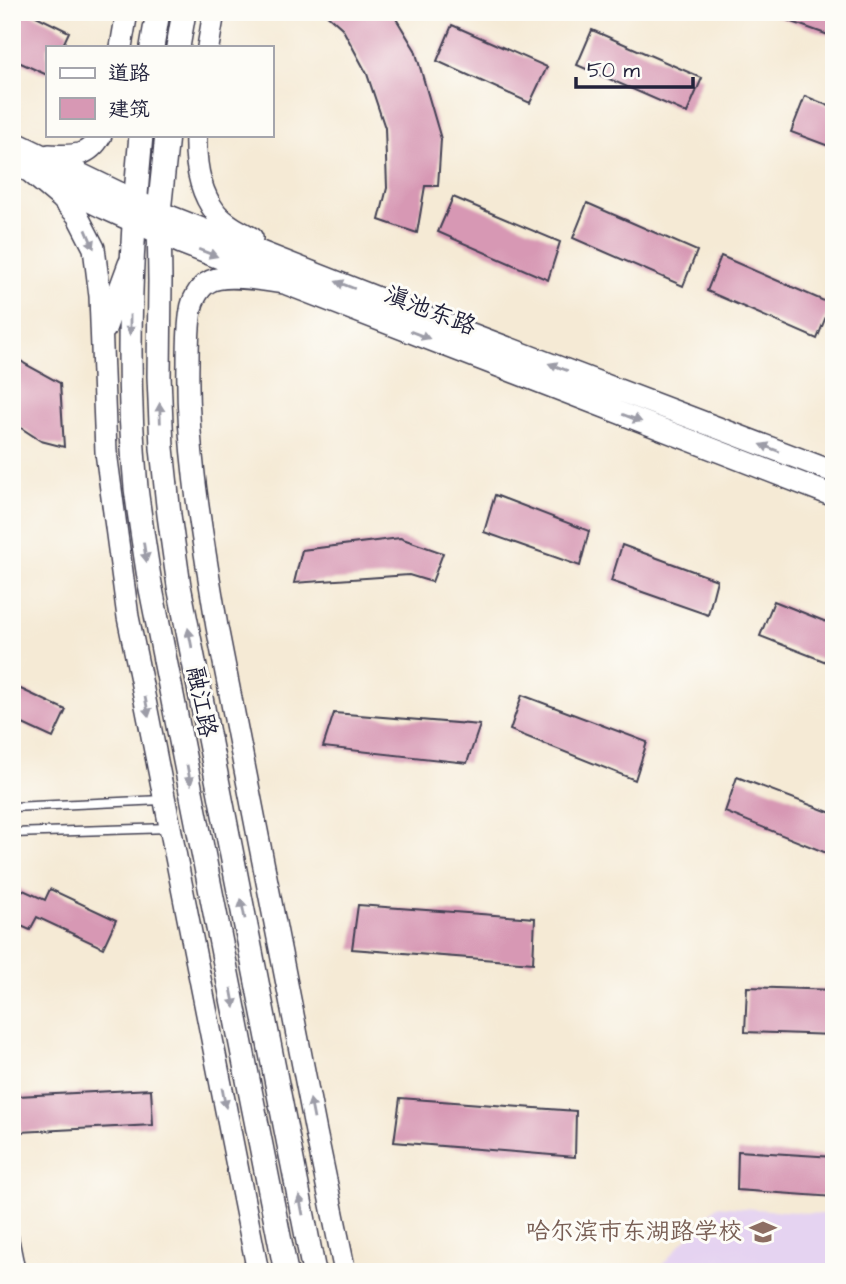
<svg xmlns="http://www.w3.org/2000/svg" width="846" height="1284" font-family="'Architects Daughter','LXGW WenKai TC',sans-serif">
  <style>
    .built { fill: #e5d3f1 }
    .building { fill: #d798b4 }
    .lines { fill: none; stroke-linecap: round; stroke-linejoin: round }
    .service-casing { stroke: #424052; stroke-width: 11 }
    .tertiary-casing { stroke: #424052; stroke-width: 24 }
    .secondary-casing { stroke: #424052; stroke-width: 26 }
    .service { stroke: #fff; stroke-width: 8 }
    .tertiary { stroke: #fff; stroke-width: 21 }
    .secondary { stroke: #fff; stroke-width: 23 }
    .oneway { fill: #9c9ca7 }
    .labels { text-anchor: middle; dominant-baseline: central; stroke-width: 6; stroke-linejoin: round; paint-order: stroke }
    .street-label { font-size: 24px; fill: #22223b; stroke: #fdfcf7 }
    .education-label { font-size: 24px; fill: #785e54; stroke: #fdfcf7; text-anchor: end }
  </style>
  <rect width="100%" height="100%" fill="#fdfcf7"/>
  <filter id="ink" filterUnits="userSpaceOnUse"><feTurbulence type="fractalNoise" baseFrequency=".0143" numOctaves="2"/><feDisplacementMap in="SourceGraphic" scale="14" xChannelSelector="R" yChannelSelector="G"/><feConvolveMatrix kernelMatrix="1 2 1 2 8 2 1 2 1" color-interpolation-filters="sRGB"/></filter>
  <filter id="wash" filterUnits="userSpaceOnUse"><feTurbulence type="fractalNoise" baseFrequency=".00686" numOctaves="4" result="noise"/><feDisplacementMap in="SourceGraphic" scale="28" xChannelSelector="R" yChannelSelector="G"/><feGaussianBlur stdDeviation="1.57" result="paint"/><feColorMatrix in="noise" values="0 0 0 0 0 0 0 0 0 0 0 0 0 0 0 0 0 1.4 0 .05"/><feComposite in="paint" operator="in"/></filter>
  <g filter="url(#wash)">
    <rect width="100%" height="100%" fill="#f5ead5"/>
    <!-- built -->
    <path class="built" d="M 717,1206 L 834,1215 L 834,1272 L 656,1272 L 675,1250 Z"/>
    <g id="blocks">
      <!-- building -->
      <path class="building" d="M 12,12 L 28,12 L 69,32 L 62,47 L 47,47 L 47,75 L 12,59 Z
        M 324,12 L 392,12 L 415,50 L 441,139 L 438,186 L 425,186 L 417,233 L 379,220 L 387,188 L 385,128 L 367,74 L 342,28 Z
        M 770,12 L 834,12 L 834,37 L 770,14 Z
        M 452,25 L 547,67 L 530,103 L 437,61 Z
        M 592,30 L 702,78 L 687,113 L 577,65 Z
        M 805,96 L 834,108 L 834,148 L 791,132 Z
        M 453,197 L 560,242 L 548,280 L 438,232 Z
        M 587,203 L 697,251 L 683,286 L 573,238 Z
        M 721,256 L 831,304 L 817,339 L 707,291 Z
        M 12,354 L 25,364 L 60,383 L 64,447 L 41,441 L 12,422 Z
        M 495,495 L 589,531 L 580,566 L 484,532 Z
        M 400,538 L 443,553 L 432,582 L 409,575 L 294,583 L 302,550 Z
        M 622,545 L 717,580 L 708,615 L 611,581 Z
        M 774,601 L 834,625 L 834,665 L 760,636 Z
        M 12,685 L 66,710 L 53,738 L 12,719 Z
        M 522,695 L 647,742 L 635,780 L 510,730 Z
        M 334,713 L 480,725 L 467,763 L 323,747 Z
        M 737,777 L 834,814 L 834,856 L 725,812 Z
        M 12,885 L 45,900 L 50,889 L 116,920 L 103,948 L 37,917 L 30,930 L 12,922 Z
        M 358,905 L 535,918 L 533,963 L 352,949 Z
        M 747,987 L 834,990 L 834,1035 L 745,1032 Z
        M 151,1089 L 153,1125 L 20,1132 L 18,1096 Z
        M 400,1098 L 576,1111 L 575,1157 L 394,1142 Z
        M 738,1151 L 834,1157 L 834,1197 L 737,1190 Z"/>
    </g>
  </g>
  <g filter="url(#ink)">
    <use href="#blocks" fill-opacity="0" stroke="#424052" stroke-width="2"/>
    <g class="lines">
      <defs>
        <path id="service" d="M 12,807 L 162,800
          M 12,833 L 170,828
          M 12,1227 L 21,1272"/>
        <path id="tertiary" d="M 121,47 L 127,12
          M 208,47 L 214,12
          M 196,135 C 195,161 199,191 216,213 C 225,224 239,231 252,238
          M 12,141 L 159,212 L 398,306 L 834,472
          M 49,155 C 73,156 88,158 101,135
          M 12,163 L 104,208 L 181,243 L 834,496
          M 29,171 L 61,198 L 77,215 L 94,248 L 100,296 L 106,452 L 128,617 L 140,675 L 258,1272
          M 285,283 C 266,281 223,271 207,283 C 199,288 192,301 191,310 C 188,327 188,345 188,363 C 186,451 203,540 217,627 L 316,1132 L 345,1272
          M 105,329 L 129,264"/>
        <path id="secondary" d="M 152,47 L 158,12
          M 178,47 L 184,12
          M 141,135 C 130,252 125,371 136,488 C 140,520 145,552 150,584 L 286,1272
          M 167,135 L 159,212 L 160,281 L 159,376 L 162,448 L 169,515 L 179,586 L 314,1272"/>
      </defs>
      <!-- service casing -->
      <use href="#service" class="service-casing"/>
      <!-- tertiary casing -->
      <use href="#tertiary" class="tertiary-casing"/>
      <!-- secondary casing -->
      <use href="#secondary" class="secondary-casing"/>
      <!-- service -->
      <use href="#service" class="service"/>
      <!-- tertiary -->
      <use href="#tertiary" class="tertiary"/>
      <!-- secondary -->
      <use href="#secondary" class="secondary"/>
    </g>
    <!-- one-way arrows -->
    <defs><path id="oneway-solid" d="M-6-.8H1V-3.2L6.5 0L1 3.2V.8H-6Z" transform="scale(1.75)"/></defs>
    <g class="oneway">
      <use href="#oneway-solid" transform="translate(90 239) rotate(67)"/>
      <use href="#oneway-solid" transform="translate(208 253) rotate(21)"/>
      <use href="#oneway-solid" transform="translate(345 285) rotate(-159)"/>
      <use href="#oneway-solid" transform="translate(130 325) rotate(90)"/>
      <use href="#oneway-solid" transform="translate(420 335) rotate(21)"/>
      <use href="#oneway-solid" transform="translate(558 367) rotate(-159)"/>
      <use href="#oneway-solid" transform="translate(160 413) rotate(-92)"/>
      <use href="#oneway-solid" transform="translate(632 418) rotate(21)"/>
      <use href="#oneway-solid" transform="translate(770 448) rotate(-159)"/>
      <use href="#oneway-solid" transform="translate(145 552) rotate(81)"/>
      <use href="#oneway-solid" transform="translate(190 638) rotate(-101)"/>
      <use href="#oneway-solid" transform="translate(147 707) rotate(79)"/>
      <use href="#oneway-solid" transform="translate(189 775) rotate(79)"/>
      <use href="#oneway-solid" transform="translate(243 909) rotate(-101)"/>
      <use href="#oneway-solid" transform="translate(233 998) rotate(79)"/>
      <use href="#oneway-solid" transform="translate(224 1098) rotate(79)"/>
      <use href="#oneway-solid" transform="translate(312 1109) rotate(-101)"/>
      <use href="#oneway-solid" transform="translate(301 1205) rotate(-101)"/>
    </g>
  </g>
  <!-- icons -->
  <defs>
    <symbol id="school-bare" viewBox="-9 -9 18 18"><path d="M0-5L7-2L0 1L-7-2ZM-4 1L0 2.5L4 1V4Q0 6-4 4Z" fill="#8d6e63" stroke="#fdfcf7" stroke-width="2.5" paint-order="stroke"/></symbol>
  </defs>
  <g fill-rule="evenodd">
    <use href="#school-bare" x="744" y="1213" width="38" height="38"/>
  </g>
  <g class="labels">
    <!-- street labels -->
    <g class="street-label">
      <text transform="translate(430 311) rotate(21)">滇池东路</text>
      <text transform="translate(201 702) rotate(79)">融江路</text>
    </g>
    <!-- education labels -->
    <g class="education-label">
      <text x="742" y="1232">哈尔滨市东湖路学校</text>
    </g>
  </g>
  <!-- margin -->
  <rect width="846" height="1284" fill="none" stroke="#fdfcf7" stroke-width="42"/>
  <!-- legend -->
  <rect x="46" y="46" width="228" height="91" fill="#fdfcf7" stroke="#a5a5ac" stroke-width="2"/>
  <rect x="60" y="68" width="35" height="10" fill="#ffffff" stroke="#a5a5ac" stroke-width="2"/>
  <text x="108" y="80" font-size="21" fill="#22223b">道路</text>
  <rect x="60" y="98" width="35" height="21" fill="#d798b4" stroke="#a5a5ac" stroke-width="2"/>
  <text x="108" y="116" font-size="21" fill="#22223b">建筑</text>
  <!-- scale -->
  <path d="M576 77v10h117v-10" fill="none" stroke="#22223b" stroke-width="3.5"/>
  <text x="587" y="77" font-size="21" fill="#22223b" stroke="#fdfcf7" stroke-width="5" paint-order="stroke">50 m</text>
</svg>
